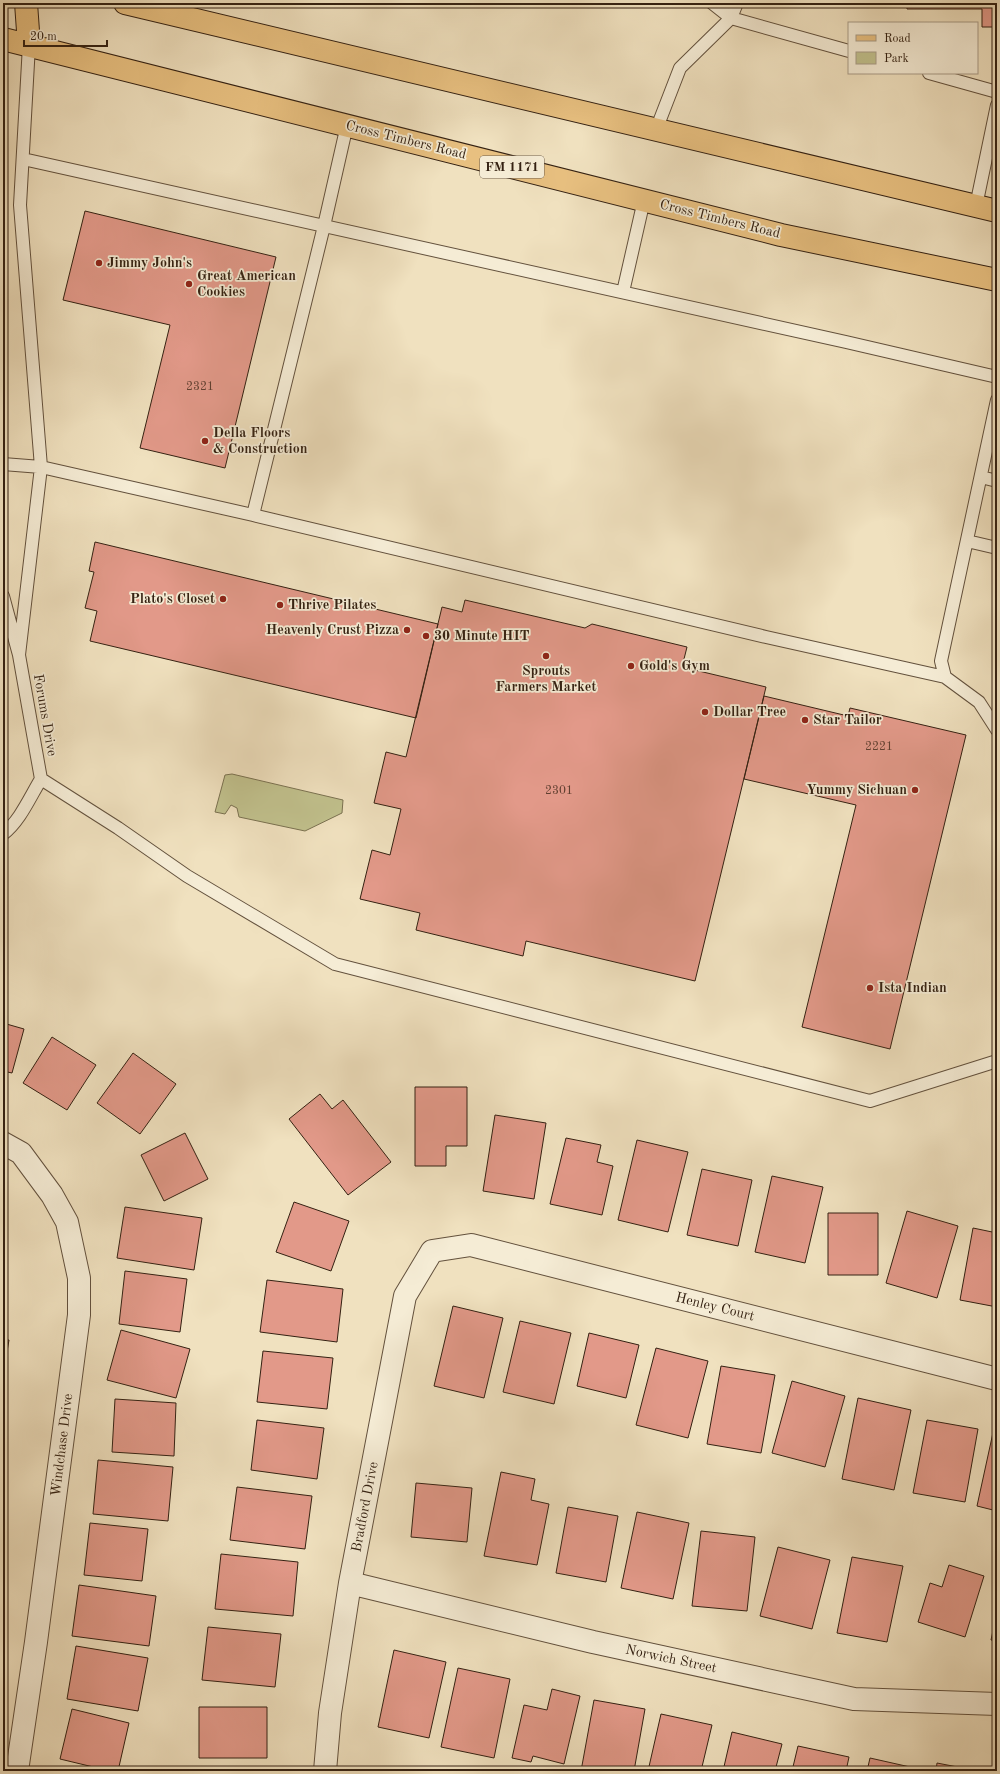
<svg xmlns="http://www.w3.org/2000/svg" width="1000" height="1774" font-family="'Old Standard TT',serif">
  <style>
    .green { fill: #c1c18d; stroke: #7a7150 }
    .building { fill: #e29989; stroke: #342112 }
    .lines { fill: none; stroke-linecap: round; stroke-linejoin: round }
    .service-casing { stroke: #63513d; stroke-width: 14 }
    .minor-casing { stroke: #63513d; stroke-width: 24 }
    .primary-casing { stroke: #342112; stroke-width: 24 }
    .service { stroke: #f5ecd5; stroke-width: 12 }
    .minor { stroke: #f5ecd5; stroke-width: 22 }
    .primary { stroke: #e8c080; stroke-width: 22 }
    .poi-dot { fill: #8f2418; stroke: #f5ecd5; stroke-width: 1.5 }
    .labels { text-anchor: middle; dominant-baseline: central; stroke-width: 3.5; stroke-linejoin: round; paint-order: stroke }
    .number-label { font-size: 12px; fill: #603f30 }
    .shield { fill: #f5ecd5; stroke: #6e5e4c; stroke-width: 1 }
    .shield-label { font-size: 13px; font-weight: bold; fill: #342112 }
    .street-label { font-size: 14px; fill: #342112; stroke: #f5ecd5 }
    .poi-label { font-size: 14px; font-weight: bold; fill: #342112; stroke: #f5ecd5; text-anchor: start }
  </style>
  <rect width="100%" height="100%" fill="#f0e1bf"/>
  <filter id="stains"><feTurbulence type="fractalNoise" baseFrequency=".005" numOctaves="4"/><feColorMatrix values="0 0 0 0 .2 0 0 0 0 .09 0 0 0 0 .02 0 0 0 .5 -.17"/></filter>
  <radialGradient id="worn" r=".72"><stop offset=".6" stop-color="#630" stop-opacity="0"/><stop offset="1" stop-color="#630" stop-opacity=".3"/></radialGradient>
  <!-- green -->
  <path class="green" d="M 232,774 L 343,800 L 342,813 L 305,831 L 239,817 L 237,808 L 231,805 L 225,814 L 215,812 L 225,775 Z"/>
  <!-- building -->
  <path class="building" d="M 907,3 L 997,3 L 997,27 L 982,27 L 982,9 L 907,9 Z
    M 85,211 L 276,257 L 225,468 L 140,448 L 170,325 L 63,300 Z
    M 95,542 L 438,624 L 416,718 L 90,641 L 97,611 L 85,608 L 94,572 L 89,571 Z
    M 465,600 L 585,628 L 592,624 L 687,647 L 682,667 L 766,687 L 695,981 L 526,941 L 523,956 L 416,930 L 420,913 L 360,899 L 372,850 L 390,855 L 401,809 L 374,803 L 386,752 L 406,757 L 442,607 L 462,612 Z
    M 764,696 L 848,716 L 850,708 L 966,735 L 890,1049 L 802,1027 L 856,805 L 744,779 Z
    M 3,1023 L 24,1029 L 12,1073 L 3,1071 Z
    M 52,1037 L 96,1065 L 67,1110 L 23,1083 Z
    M 133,1053 L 176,1084 L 140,1134 L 97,1103 Z
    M 415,1087 L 467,1087 L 467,1146 L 446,1146 L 446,1166 L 415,1166 Z
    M 320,1094 L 332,1109 L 343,1100 L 391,1162 L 348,1195 L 289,1119 Z
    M 495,1115 L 546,1123 L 534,1199 L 483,1191 Z
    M 185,1133 L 208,1179 L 164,1201 L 141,1155 Z
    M 566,1138 L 601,1145 L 597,1162 L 613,1166 L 602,1215 L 550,1204 Z
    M 637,1140 L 688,1152 L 668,1232 L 618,1220 Z
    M 702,1169 L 752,1180 L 738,1246 L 687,1235 Z
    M 772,1176 L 823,1187 L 805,1263 L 755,1252 Z
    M 294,1202 L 349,1221 L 331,1271 L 276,1252 Z
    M 125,1207 L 202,1218 L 194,1270 L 117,1258 Z
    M 907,1211 L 958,1226 L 937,1298 L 886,1283 Z
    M 828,1213 L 878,1213 L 878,1275 L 828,1275 Z
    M 973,1228 L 997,1233 L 997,1307 L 960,1300 Z
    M 3,1258 L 6,1258 L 6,1311 L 3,1311 Z
    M 125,1271 L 187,1279 L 180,1332 L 119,1324 Z
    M 267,1280 L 343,1289 L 337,1342 L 260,1332 Z
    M 453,1306 L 503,1318 L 484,1398 L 434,1386 Z
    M 520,1321 L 571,1333 L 554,1404 L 503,1392 Z
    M 121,1330 L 190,1349 L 176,1398 L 107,1380 Z
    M 589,1333 L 639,1345 L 626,1398 L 577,1386 Z
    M 3,1340 L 9,1340 L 3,1375 Z
    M 656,1348 L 708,1361 L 688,1438 L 636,1425 Z
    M 263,1351 L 333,1358 L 327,1409 L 257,1402 Z
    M 721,1366 L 775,1375 L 761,1453 L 707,1444 Z
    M 792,1381 L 845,1396 L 825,1467 L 772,1453 Z
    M 858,1398 L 911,1410 L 894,1490 L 842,1479 Z
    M 115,1399 L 176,1403 L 174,1456 L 112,1452 Z
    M 257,1420 L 324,1428 L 317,1479 L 251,1470 Z
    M 927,1420 L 978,1429 L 965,1502 L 913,1493 Z
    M 994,1428 L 997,1429 L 997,1511 L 977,1506 Z
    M 98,1460 L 173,1467 L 168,1521 L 93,1514 Z
    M 501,1472 L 535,1479 L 531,1500 L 549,1504 L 537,1565 L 484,1556 Z
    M 416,1483 L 472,1488 L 467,1542 L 411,1537 Z
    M 237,1487 L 312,1496 L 305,1549 L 230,1540 Z
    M 568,1507 L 618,1516 L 606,1582 L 556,1573 Z
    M 637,1512 L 689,1523 L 673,1599 L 621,1588 Z
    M 90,1523 L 148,1529 L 142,1581 L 84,1575 Z
    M 701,1531 L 755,1537 L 747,1611 L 692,1606 Z
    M 778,1547 L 830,1560 L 812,1629 L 760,1616 Z
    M 221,1554 L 298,1562 L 293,1616 L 215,1609 Z
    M 852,1557 L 903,1566 L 887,1642 L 837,1633 Z
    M 949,1565 L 984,1576 L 965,1637 L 918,1622 L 930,1583 L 942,1587 Z
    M 79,1585 L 156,1596 L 149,1646 L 72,1636 Z
    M 997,1612 L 997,1641 L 991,1640 Z
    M 208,1627 L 281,1634 L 275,1687 L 202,1680 Z
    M 76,1646 L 148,1658 L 138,1711 L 67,1699 Z
    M 394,1650 L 446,1662 L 429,1738 L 378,1727 Z
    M 458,1668 L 510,1679 L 494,1758 L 441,1747 Z
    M 552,1689 L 580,1696 L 564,1764 L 533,1756 L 531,1762 L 512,1758 L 524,1705 L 547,1710 Z
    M 594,1700 L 645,1709 L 634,1771 L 581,1771 Z
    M 199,1707 L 267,1707 L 267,1758 L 199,1758 Z
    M 72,1709 L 129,1723 L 118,1771 L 110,1771 L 60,1759 Z
    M 661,1714 L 712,1725 L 701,1771 L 648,1771 Z
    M 732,1732 L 782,1744 L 775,1771 L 723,1771 Z
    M 798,1746 L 849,1757 L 846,1771 L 792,1771 Z
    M 870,1758 L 919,1769 L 919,1771 L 867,1771 Z
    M 937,1763 L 978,1771 L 936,1771 Z"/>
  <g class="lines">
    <defs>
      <path id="service" d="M 712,3 L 731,18 L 737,3
        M 929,73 L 997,92
        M 656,130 L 680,68 L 731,18 L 849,51
        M 23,159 L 846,342 L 997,377
        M 976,206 L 997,105
        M 623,292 L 644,200
        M 997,400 L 941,661 L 945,677 L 979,702 L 997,730
        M 3,464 L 41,467 L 253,515 L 766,637 L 945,677
        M 981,477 L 997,481
        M 253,515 L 324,226 L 347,125
        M 967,541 L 997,548
        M 3,596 L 19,655 L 41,779
        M 19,655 L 41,467 L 20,205 L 29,45
        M 41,779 L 118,828 L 187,876 L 335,964 L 870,1101 L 997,1061
        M 3,834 C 20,821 30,797 41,779"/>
      <path id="minor" d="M 3,1143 L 21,1153 L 52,1195 L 67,1222 L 79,1278 L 79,1315 L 36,1642 L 17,1771
        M 350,1583 L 593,1642 L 854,1699 L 997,1704
        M 325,1771 L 330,1713 L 350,1583 L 405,1296 L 432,1251 L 471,1245 L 997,1379"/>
      <path id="primary" d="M 26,3 L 29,45
        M 125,3 L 997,211
        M 3,39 L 781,235 L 997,280"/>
    </defs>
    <!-- service casing -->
    <use href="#service" class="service-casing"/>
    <!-- minor casing -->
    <use href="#minor" class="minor-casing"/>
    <!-- primary casing -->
    <use href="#primary" class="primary-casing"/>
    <!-- service -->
    <use href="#service" class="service"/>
    <!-- minor -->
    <use href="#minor" class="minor"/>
    <!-- primary -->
    <use href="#primary" class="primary"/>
  </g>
  <!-- markers -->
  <g class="poi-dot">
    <circle cx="99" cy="263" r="4"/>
    <circle cx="189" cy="284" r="4"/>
    <circle cx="205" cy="441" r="4"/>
    <circle cx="223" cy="599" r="4"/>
    <circle cx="280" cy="605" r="4"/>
    <circle cx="407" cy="630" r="4"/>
    <circle cx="426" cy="636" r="4"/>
    <circle cx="546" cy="656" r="4"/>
    <circle cx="631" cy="666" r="4"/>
    <circle cx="705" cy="712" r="4"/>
    <circle cx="805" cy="720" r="4"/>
    <circle cx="915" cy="790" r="4"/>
    <circle cx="870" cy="988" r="4"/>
  </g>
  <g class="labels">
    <!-- number labels -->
    <g class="number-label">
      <text x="200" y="387">2321</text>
      <text x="879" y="747">2221</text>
      <text x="559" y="791">2301</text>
    </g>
    <!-- shield labels -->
    <rect class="shield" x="480" y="156" width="64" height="22" rx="3"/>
    <g class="shield-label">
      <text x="512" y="167">FM 1171</text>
    </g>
    <!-- street labels -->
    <g class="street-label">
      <text transform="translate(406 140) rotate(14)">Cross Timbers Road</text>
      <text transform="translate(720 219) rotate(14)">Cross Timbers Road</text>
      <text transform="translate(45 715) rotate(80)">Forums Drive</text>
      <text transform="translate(715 1307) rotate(14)">Henley Court</text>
      <text transform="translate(62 1445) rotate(-83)">Windchase Drive</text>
      <text transform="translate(365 1507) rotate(-79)">Bradford Drive</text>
      <text transform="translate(671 1659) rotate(12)">Norwich Street</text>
    </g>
    <!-- poi labels -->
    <g class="poi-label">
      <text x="107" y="263">Jimmy John's</text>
      <text x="197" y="276">Great American<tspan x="197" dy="16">Cookies</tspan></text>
      <text x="213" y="433">Della Floors<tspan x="213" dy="16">&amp; Construction</tspan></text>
      <text x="215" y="599" text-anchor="end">Plato's Closet</text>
      <text x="288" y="605">Thrive Pilates</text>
      <text x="399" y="630" text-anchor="end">Heavenly Crust Pizza</text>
      <text x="434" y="636">30 Minute HIT</text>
      <text x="639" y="666">Gold's Gym</text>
      <text x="546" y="671" text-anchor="middle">Sprouts<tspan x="546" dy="16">Farmers Market</tspan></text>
      <text x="713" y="712">Dollar Tree</text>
      <text x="813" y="720">Star Tailor</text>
      <text x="907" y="790" text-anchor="end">Yummy Sichuan</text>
      <text x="878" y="988">Ista Indian</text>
    </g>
  </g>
  <!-- margin -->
  <rect width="1000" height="1774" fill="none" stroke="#f0e1bf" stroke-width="16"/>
  <rect x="4" y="4" width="992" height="1766" fill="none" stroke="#342112" stroke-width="2"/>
  <rect x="8" y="8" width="984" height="1758" fill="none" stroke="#342112"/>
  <!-- legend -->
  <rect x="848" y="22" width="130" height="52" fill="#f5ecd5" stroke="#a89b87"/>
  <rect x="856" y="35" width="20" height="6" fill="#e8c080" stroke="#a89b87"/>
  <text x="884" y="42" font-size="12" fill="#342112">Road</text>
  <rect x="856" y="52" width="20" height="12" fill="#c1c18d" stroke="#a89b87"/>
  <text x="884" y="62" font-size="12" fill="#342112">Park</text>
  <!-- scale -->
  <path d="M24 40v6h83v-6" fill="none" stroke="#342112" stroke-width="2"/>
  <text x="30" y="40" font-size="12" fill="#342112" stroke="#f5ecd5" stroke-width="3" paint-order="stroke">20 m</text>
  <rect width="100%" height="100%" filter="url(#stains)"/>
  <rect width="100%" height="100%" fill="url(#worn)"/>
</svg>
